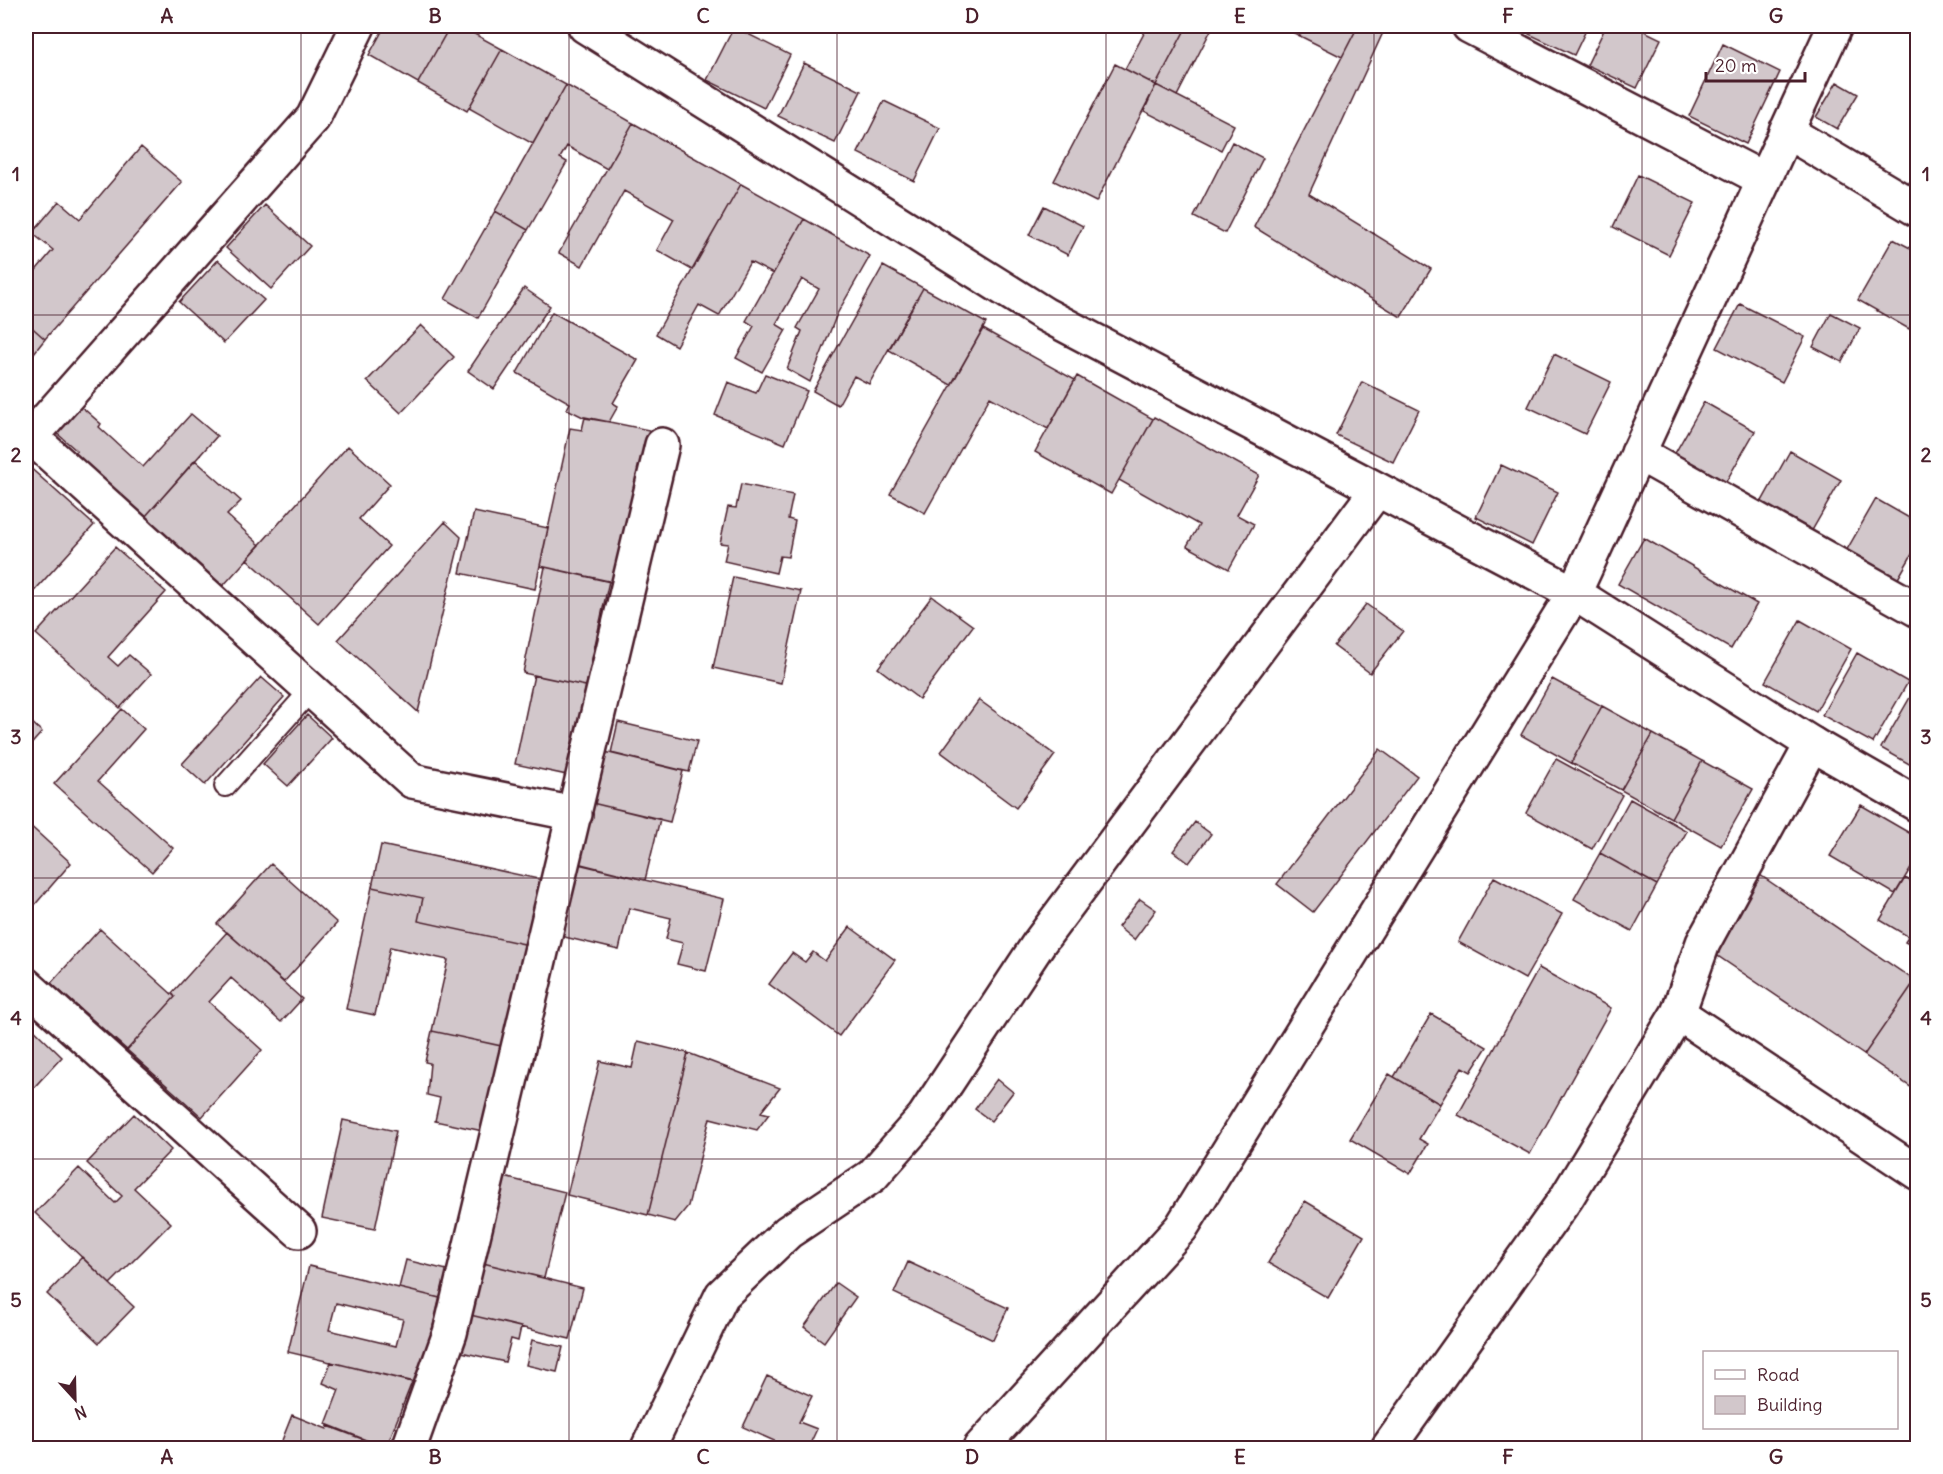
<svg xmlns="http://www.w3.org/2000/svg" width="1943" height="1474" font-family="Delius,sans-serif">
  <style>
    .building { fill: #d2c7cb; stroke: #4a1f2b; stroke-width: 1.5; fill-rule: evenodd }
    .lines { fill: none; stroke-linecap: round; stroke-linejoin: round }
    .lane-casing { stroke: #4a1f2b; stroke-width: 24 }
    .street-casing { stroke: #4a1f2b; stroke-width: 38 }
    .secondary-casing { stroke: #4a1f2b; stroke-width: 38 }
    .lane { stroke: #fff; stroke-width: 20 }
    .street { stroke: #fff; stroke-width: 33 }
    .secondary { stroke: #fff; stroke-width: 33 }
    .grid { fill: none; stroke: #4a1f2b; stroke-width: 1.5; stroke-opacity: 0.55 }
    .neatline { fill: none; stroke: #4a1f2b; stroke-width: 2 }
    .grid-label { font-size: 20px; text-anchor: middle; font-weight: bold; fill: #4a1f2b }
  </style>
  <rect width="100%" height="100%" fill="#fff"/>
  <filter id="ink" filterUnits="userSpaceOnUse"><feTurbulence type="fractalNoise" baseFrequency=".0167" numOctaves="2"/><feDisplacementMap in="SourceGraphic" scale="12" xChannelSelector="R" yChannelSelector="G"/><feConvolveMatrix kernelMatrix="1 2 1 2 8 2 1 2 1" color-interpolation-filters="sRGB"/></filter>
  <g filter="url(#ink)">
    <!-- building -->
    <path class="building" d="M 385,26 L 450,26 L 418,83 L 369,55 Z
      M 450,26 L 460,26 L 502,49 L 467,111 L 418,83 Z
      M 633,26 L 649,26 L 646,32 Z
      M 1148,26 L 1187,26 L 1156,85 L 1125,69 Z
      M 1187,26 L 1213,26 L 1177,96 L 1156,85 Z
      M 1280,26 L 1358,26 L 1342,57 Z
      M 1358,26 L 1386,26 L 1309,194 L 1431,269 L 1401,317 L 1254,227 Z
      M 1533,26 L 1588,26 L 1574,55 L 1529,34 Z
      M 1606,26 L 1634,26 L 1661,39 L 1637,88 L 1587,65 Z
      M 734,27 L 790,55 L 764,108 L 707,80 Z
      M 1723,44 L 1780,72 L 1746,144 L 1689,116 Z
      M 502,49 L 566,85 L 533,144 L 469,108 Z
      M 804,63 L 861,91 L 835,143 L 778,116 Z
      M 1115,64 L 1156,85 L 1096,202 L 1054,181 Z
      M 1837,82 L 1858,94 L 1837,129 L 1816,117 Z
      M 566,85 L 633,123 L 607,169 L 567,146 L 560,158 L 567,162 L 528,230 L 495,211 Z
      M 1156,85 L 1234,125 L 1221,150 L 1144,111 Z
      M 884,101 L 940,128 L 914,181 L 858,153 Z
      M 633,123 L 741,184 L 692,270 L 657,250 L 674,219 L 624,191 L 582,266 L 559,253 Z
      M 1232,142 L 1263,158 L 1225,233 L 1194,217 Z
      M 141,147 L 182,182 L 45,339 L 26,322 L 26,282 L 53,250 L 32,233 L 59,201 L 80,219 Z
      M 1638,175 L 1695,203 L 1669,255 L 1613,227 Z
      M 741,184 L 804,219 L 773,274 L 750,262 L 719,316 L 699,305 L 676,346 L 656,334 Z
      M 265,205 L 310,246 L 271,289 L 226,248 Z
      M 1044,206 L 1083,226 L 1068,255 L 1029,235 Z
      M 495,211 L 528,230 L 478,318 L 445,299 Z
      M 804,219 L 870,256 L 837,314 L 810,382 L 787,369 L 802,331 L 797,328 L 819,289 L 802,279 L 776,324 L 786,330 L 762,372 L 736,358 L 754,326 L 746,321 Z
      M 1893,239 L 1918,252 L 1918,314 L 1909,329 L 1858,300 Z
      M 218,260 L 264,300 L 224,343 L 179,302 Z
      M 883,266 L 923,288 L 869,384 L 854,376 L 838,405 L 813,391 Z
      M 524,288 L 550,306 L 494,389 L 468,371 Z
      M 923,288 L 986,323 L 951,385 L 889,350 Z
      M 1740,304 L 1805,337 L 1782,382 L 1717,348 Z
      M 552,312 L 638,360 L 613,403 L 618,406 L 609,422 L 585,418 L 567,409 L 570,403 L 517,373 Z
      M 1831,313 L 1860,328 L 1842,362 L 1813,347 Z
      M 26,322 L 45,339 L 26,363 Z
      M 421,325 L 454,357 L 401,413 L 367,381 Z
      M 983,329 L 1075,380 L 1048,429 L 990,397 L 925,513 L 890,494 Z
      M 1554,354 L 1611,382 L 1585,434 L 1528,407 Z
      M 765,374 L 807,391 L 785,444 L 715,415 L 728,382 L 756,393 Z
      M 1077,376 L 1153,419 L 1111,494 L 1035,452 Z
      M 1362,382 L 1419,410 L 1393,462 L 1336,435 Z
      M 76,402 L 101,424 L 99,427 L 143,467 L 191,414 L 217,436 L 145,517 L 74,454 L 77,451 L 52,429 Z
      M 1704,402 L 1755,431 L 1720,492 L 1669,464 Z
      M 585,417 L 649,430 L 615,583 L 540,566 L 570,428 L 582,430 Z
      M 1154,417 L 1259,475 L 1237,515 L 1254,524 L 1229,569 L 1187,546 L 1199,525 L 1119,480 Z
      M 348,446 L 390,484 L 359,519 L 389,546 L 319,624 L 247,559 Z
      M 1790,451 L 1841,480 L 1806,541 L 1756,512 Z
      M 195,460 L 241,501 L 227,515 L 260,545 L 222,587 L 145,517 Z
      M 26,464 L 94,525 L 26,600 Z
      M 1501,465 L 1558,492 L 1532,545 L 1476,517 Z
      M 741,484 L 793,495 L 788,519 L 795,521 L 788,557 L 780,556 L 776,573 L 724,561 L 728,544 L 720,543 L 728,507 L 736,508 Z
      M 1876,499 L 1918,523 L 1918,544 L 1892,589 L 1841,560 Z
      M 474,512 L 548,528 L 535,589 L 460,573 Z
      M 445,522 L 461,537 L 418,712 L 338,640 Z
      M 1644,538 L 1757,604 L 1731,649 L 1618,584 Z
      M 115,547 L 166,592 L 108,657 L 118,666 L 129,655 L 151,674 L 120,708 L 36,634 Z
      M 545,567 L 609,581 L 586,686 L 523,673 Z
      M 733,577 L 801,591 L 781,683 L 713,668 Z
      M 932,596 L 973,626 L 919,699 L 878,668 Z
      M 1366,604 L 1403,631 L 1370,673 L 1334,646 Z
      M 26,611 L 32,617 L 26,624 Z
      M 1800,620 L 1851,649 L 1816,711 L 1765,682 Z
      M 1857,653 L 1908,682 L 1873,743 L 1822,715 Z
      M 534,675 L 586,686 L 567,775 L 515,764 Z
      M 261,677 L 284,697 L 205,785 L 182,764 Z
      M 1552,679 L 1602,706 L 1571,763 L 1521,735 Z
      M 1916,687 L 1918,688 L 1918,769 L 1881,748 Z
      M 979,700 L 1055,755 L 1016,808 L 941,752 Z
      M 1602,706 L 1653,734 L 1621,790 L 1571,763 Z
      M 122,709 L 144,729 L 98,781 L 173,848 L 152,872 L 54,784 Z
      M 307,715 L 332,738 L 288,786 L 263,764 Z
      M 26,717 L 42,732 L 26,750 Z
      M 618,722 L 697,741 L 689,772 L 611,753 Z
      M 1653,734 L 1702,761 L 1671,818 L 1621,790 Z
      M 1380,749 L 1417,776 L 1313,912 L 1277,884 Z
      M 605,752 L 683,771 L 670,822 L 592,803 Z
      M 1556,759 L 1622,795 L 1592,849 L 1526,813 Z
      M 1702,761 L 1753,789 L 1721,846 L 1671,818 Z
      M 1630,799 L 1687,831 L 1657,885 L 1600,853 Z
      M 592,803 L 660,819 L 645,880 L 577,863 Z
      M 1861,805 L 1918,838 L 1918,856 L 1895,894 L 1830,856 Z
      M 26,822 L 71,863 L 26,915 Z
      M 1195,822 L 1211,834 L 1189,863 L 1173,851 Z
      M 381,845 L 543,880 L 529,945 L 418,921 L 423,898 L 372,887 Z
      M 1600,853 L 1657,885 L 1632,931 L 1574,899 Z
      M 574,863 L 724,899 L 706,971 L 677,964 L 683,943 L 666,939 L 671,918 L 629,908 L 619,950 L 556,935 Z
      M 271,864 L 337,923 L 284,982 L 217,924 Z
      M 1760,875 L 1915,981 L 1864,1055 L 1709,950 Z
      M 1494,877 L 1562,914 L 1525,979 L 1458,942 Z
      M 1905,878 L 1918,885 L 1918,922 L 1909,937 L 1880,920 Z
      M 372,887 L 423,898 L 418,921 L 529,945 L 506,1047 L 432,1031 L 448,960 L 390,947 L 375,1015 L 346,1009 Z
      M 1140,899 L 1156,910 L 1134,940 L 1118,927 Z
      M 1918,922 L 1918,949 L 1905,942 Z
      M 850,927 L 895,960 L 839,1036 L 769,984 L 792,953 L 805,962 L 813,952 L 825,961 Z
      M 100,929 L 175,997 L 127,1050 L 51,983 Z
      M 227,932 L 302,999 L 281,1022 L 231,978 L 209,1002 L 262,1050 L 202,1117 L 127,1050 L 175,997 L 172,993 Z
      M 1539,968 L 1611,1008 L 1530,1154 L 1458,1115 Z
      M 1915,981 L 1918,983 L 1918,1092 L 1864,1055 Z
      M 1431,1014 L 1487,1047 L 1471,1072 L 1462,1067 L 1440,1104 L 1394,1077 Z
      M 26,1022 L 62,1057 L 26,1096 Z
      M 432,1031 L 502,1046 L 483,1131 L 435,1121 L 440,1098 L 427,1095 L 430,1063 L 425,1062 Z
      M 638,1041 L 688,1053 L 648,1215 L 567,1195 L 600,1061 L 632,1068 Z
      M 688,1053 L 780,1088 L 761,1112 L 769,1114 L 757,1130 L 710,1118 L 688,1206 L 675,1222 L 648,1215 Z
      M 1389,1074 L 1440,1104 L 1419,1139 L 1428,1144 L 1410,1174 L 1350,1139 Z
      M 997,1079 L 1013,1092 L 991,1121 L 975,1109 Z
      M 134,1114 L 171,1150 L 134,1188 L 171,1223 L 110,1284 L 35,1213 L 79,1168 L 115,1203 L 122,1196 L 87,1163 Z
      M 343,1120 L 396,1131 L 375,1229 L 322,1218 Z
      M 504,1177 L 565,1192 L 544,1278 L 483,1263 Z
      M 1305,1201 L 1364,1236 L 1328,1298 L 1268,1263 Z
      M 82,1257 L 134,1307 L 99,1343 L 47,1294 Z
      M 406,1260 L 447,1270 L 440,1298 L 399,1288 Z
      M 479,1262 L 583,1288 L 570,1339 L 466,1314 Z
      M 908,1262 L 1008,1308 L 993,1340 L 894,1293 Z
      M 309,1266 L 440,1298 L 419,1383 L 288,1352 ZM 336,1303 L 403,1319 L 396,1346 L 329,1330 Z
      M 836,1283 L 856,1297 L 824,1342 L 804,1327 Z
      M 466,1314 L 521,1327 L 518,1341 L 511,1339 L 505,1362 L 457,1351 Z
      M 532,1340 L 563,1347 L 557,1372 L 526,1365 Z
      M 331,1362 L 412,1382 L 386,1448 L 326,1424 L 339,1390 L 323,1383 Z
      M 767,1376 L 812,1396 L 799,1422 L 817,1429 L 808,1448 L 790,1448 L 743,1427 Z
      M 292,1415 L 327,1429 L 328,1426 L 386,1448 L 279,1448 Z"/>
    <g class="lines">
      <defs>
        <path id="lane" d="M 225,786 L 311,690"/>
        <path id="street" d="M 358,26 L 313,118 L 31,437 L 412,781 L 575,814
          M 1469,26 L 1763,179
          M 1786,131 L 1918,210
          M 1638,453 L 1918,610
          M 26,985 L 299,1231
          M 1678,1013 L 1918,1173
          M 409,1448 L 450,1333 L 662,445
          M 648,1448 L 722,1295 L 788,1232 L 872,1176 L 924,1117 L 1039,943 L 1377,490
          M 980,1448 L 1181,1228 L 1574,593 L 1835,26
          M 1388,1448 L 1567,1197 L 1678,1013 L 1703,943 L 1812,744"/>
        <path id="secondary" d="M 585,26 L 1044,314 L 1574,593 L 1812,744 L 1918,805"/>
      </defs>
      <!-- lane casing -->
      <use href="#lane" class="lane-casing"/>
      <!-- street casing -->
      <use href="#street" class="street-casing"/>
      <!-- secondary casing -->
      <use href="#secondary" class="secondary-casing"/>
      <!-- lane -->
      <use href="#lane" class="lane"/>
      <!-- street -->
      <use href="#street" class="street"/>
      <!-- secondary -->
      <use href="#secondary" class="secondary"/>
    </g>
  </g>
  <!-- grid -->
  <path class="grid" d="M 301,26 L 301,1448M 569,26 L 569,1448M 837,26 L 837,1448M 1106,26 L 1106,1448M 1374,26 L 1374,1448M 1642,26 L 1642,1448M 26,315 L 1918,315M 26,596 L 1918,596M 26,878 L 1918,878M 26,1159 L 1918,1159"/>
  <!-- margin -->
  <rect width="1943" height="1474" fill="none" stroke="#fff" stroke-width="66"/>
  <!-- legend -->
  <rect x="1703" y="1351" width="195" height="78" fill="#ffffff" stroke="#b7a5aa" stroke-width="1.5"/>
  <rect x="1715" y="1370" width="30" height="9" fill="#ffffff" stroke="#b7a5aa" stroke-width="1.5"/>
  <text x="1757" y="1381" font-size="18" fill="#4a1f2b">Road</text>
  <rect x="1715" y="1396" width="30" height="18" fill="#d2c7cb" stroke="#b7a5aa" stroke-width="1.5"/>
  <text x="1757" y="1411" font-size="18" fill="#4a1f2b">Building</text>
  <!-- north arrow -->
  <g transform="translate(75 1399) rotate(158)" stroke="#ffffff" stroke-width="4.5" paint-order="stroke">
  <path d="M0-4.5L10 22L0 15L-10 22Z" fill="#4a1f2b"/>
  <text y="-9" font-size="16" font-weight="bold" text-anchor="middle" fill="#4a1f2b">N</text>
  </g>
  <!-- scale -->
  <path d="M1706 72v9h99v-9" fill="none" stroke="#4a1f2b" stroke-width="3"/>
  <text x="1715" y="72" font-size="18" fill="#4a1f2b" stroke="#ffffff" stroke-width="4.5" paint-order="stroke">20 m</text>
  <rect x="33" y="33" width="1877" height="1408" class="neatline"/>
  <g class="grid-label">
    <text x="167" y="23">A</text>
    <text x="435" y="23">B</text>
    <text x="703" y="23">C</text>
    <text x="972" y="23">D</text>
    <text x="1240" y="23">E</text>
    <text x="1508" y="23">F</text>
    <text x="1776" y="23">G</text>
    <text x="16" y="181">1</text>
    <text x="1926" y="181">1</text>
    <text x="16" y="462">2</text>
    <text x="1926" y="462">2</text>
    <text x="16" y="744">3</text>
    <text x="1926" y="744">3</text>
    <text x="16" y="1025">4</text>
    <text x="1926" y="1025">4</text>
    <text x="16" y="1307">5</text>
    <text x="1926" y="1307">5</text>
    <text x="167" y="1464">A</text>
    <text x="435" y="1464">B</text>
    <text x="703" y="1464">C</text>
    <text x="972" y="1464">D</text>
    <text x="1240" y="1464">E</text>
    <text x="1508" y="1464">F</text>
    <text x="1776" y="1464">G</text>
  </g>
</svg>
